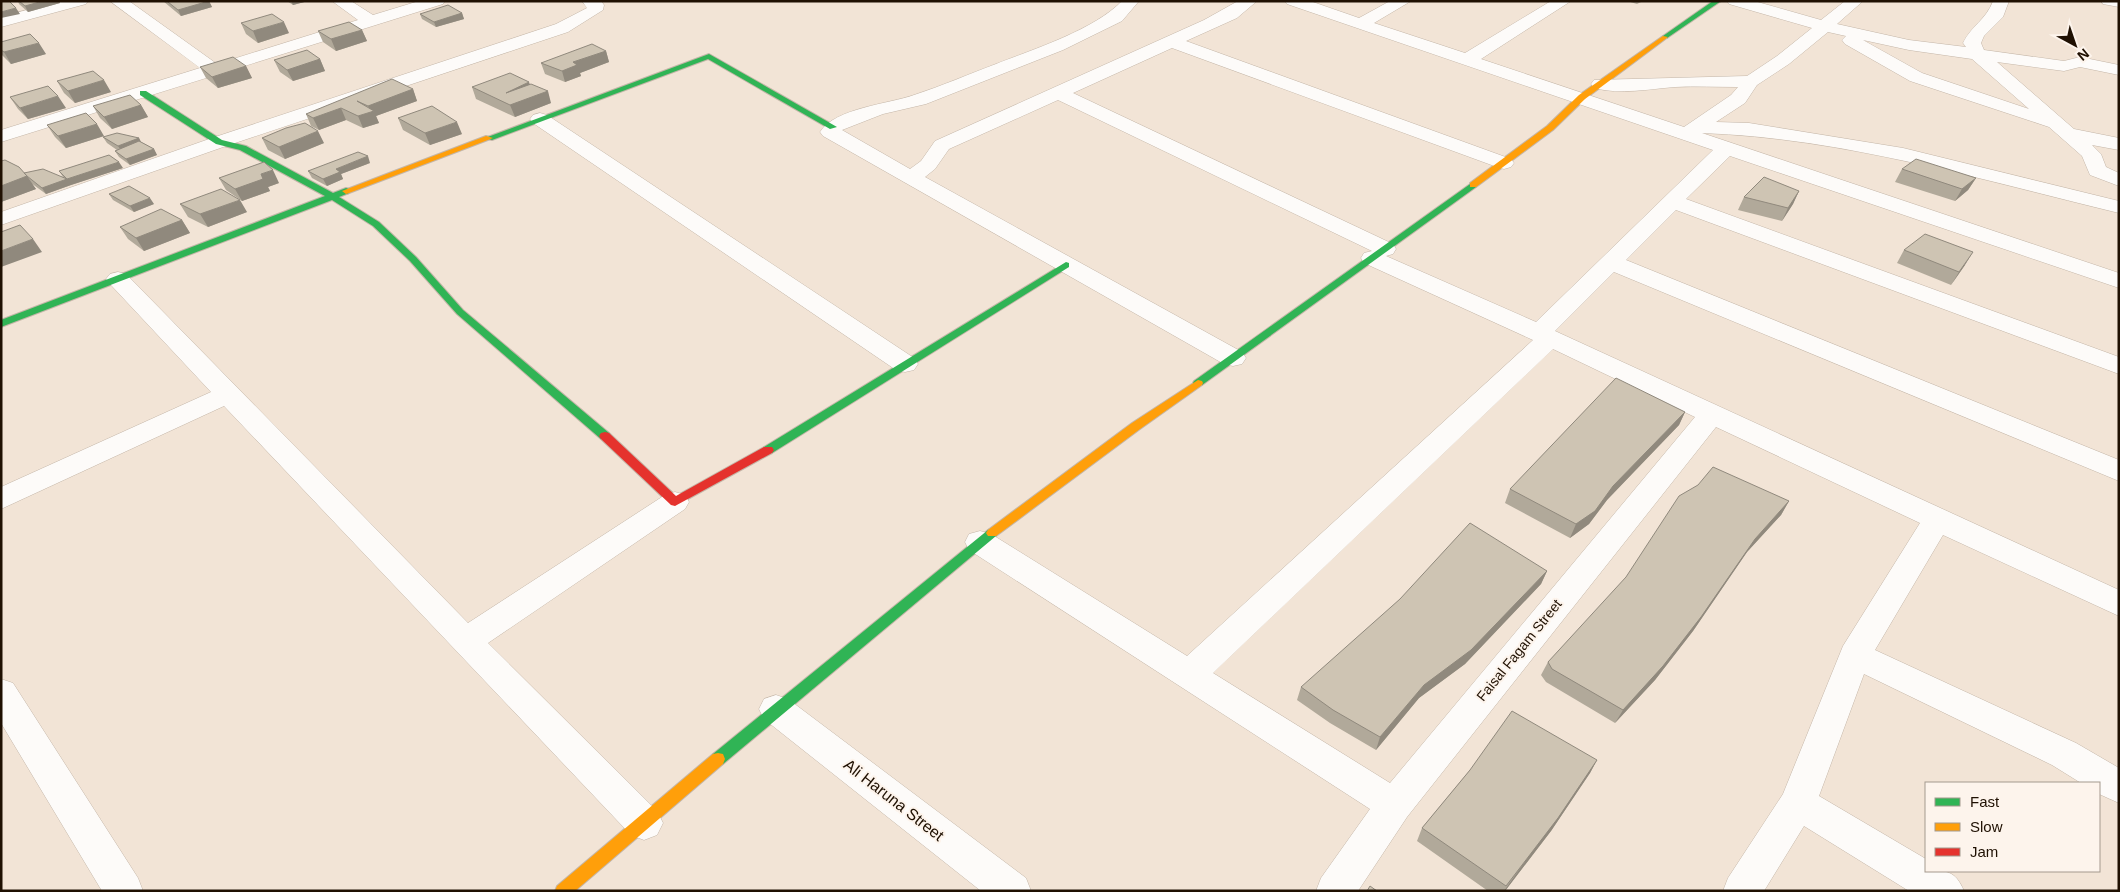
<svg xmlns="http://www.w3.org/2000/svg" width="2120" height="892" font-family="Helvetica,sans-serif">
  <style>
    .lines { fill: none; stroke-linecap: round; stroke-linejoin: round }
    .street-casing { stroke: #c4b6a8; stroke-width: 1 }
    .fast-casing { stroke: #c4b6a8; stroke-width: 2 }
    .slow-casing { stroke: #c4b6a8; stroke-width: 2 }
    .jam-casing { stroke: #c4b6a8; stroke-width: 2 }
    .street { fill: #fdfbf9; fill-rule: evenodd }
    .fast { fill: #30b455; fill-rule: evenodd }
    .slow { fill: #ff9f0a; fill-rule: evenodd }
    .jam { fill: #e5322d; fill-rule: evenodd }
    .wall { fill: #b1a99a }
    .shaded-wall { fill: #90897d }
    .building { fill: #cec4b3; stroke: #90897d }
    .labels { text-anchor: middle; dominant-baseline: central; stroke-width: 4; stroke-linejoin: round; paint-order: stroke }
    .street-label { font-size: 14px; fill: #1f1002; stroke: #fdf4ec }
    .near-street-label { font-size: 16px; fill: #1f1002; stroke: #fdf4ec }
  </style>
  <rect width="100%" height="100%" fill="#f2e4d6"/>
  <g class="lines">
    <defs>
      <path id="street" d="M 60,1 L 88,1 L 86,4 L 1,27 L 1,17 Z
        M 110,1 L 129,1 L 217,64 L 358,20 L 332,1 L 351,1 L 373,15 L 419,1 L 445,1 L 443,4 L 1,142 L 1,130 L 200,68 Z
        M 582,1 L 601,1 L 604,5 L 603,10 L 568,32 L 226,146 L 1,225 L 1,212 L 212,138 L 556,24 L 587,8 Z
        M 1122,1 L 1139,1 L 1122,21 L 1063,50 L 926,104 L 883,114 L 842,130 L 910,169 L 921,161 L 935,141 L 1204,20 L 1238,1 L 1257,1 L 1237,18 L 1186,41 L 1511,159 L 1514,163 L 1511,167 L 1504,169 L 1497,167 L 1172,48 L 1073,93 L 1393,244 L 1396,249 L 1393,254 L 1386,256 L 1536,322 L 1713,150 L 1287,4 L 1285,1 L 1310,1 L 1359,18 L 1390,1 L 1411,1 L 1374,23 L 1465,53 L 1551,1 L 1571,1 L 1481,59 L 1684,127 L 1731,95 L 1738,87 C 1717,87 1696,86 1675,87 C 1648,89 1621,95 1594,88 L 1591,84 L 1594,80 L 1747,76 L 1777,56 L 1812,28 L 1729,4 L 1727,1 L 1754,1 L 1821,20 L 1845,1 L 1863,1 L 1837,24 L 1909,40 L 1966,47 L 1963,43 C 1971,26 1986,20 1993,1 L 2009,1 L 2003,17 L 1984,36 L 1981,43 L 1984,50 L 2064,61 L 2080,57 L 2119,65 L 2119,75 L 2080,67 L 2064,71 L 1997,62 L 2074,129 L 2119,138 L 2119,150 L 2092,145 L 2101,154 L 2106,167 L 2119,173 L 2119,186 L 2090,175 L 2082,156 L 2049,127 L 1910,81 L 1845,44 L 1842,40 L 1846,36 L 1828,32 L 1789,64 L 1757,85 L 1745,103 L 1716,122 L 1749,123 L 1903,148 L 2119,201 L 2119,213 C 1982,180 1843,138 1702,133 L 2119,273 L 2119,288 L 1730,156 L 1686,199 L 2119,357 L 2119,374 L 1676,210 L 1626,260 L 2119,460 L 2119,481 L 1614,272 L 1555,331 L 2119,590 L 2119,616 L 1943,535 L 1875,650 L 2076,743 L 2119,768 L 2119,803 L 2099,794 L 2099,783 L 2081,783 L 2052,765 L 1864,674 L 1819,796 L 1926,859 L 1926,871 C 1947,871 1955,870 1964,891 L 1909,891 L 1804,826 L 1764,891 L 1723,891 L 1728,878 L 1783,794 L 1843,646 L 1920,523 L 1716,427 L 1407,817 L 1358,891 L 1316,891 L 1321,878 L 1370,809 L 969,550 L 965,542 L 969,534 L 980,531 L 991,534 L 1187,656 L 1533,340 L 1364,263 L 1361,258 L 1364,253 L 1372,251 L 1058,100 L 949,149 L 935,169 L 925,177 L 1242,352 L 1246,358 L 1242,364 L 1233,366 L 1224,364 L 823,136 L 820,132 C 835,108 889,104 914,95 C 942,86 969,74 996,64 C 1034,49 1094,30 1122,1 ZM 1863,40 L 1909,50 L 1972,59 L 2029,109 L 1922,73 ZM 1553,349 L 1695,417 L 1390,783 L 1213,673 Z
        M 2101,1 L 2119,1 L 2119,7 L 2103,4 Z
        M 540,113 L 547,115 L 914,358 L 918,364 L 914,370 L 905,372 L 896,370 L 533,123 L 530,119 L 533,115 Z
        M 118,272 L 126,274 L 468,623 L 665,495 L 675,492 L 685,495 L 689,502 L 685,509 L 488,643 L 657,811 L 663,823 L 657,835 L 644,840 L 631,835 L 224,406 L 1,509 L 1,487 L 211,392 L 110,284 L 106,279 L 110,274 Z
        M 1,679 L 13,683 L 138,878 L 143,891 L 102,891 L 1,723 Z
        M 776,695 L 788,699 L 1026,878 L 1031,891 L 981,891 L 764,719 L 759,709 L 764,699 Z"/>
      <path id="fast" d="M 1713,1 L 1721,1 L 1667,38 L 1663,38 L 1663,36 Z
        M 709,54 L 837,127 L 830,129 L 708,59 L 492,140 L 485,138 Z
        M 140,91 L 146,91 L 222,140 L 246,146 L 333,193 L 346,188 L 349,189 L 349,193 L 339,197 L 379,222 L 416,257 L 463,310 L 609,433 L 611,436 L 609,439 L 601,439 L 457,314 L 410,261 L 373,226 L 332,200 L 1,327 L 1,320 L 325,196 L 240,150 L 216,144 L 140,95 Z
        M 1473,182 L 1476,183 L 1476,187 L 1202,385 L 1194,385 L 1193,383 L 1194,381 Z
        M 1066,262 L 1069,263 L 1069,267 L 772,453 L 764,453 L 762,450 L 764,447 Z
        M 992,529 L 996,530 L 998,533 L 996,536 L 723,764 L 718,765 L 713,764 L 711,759 L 713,754 L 988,530 Z"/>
      <path id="slow" d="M 1663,36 L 1668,37 L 1585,99 L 1553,130 L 1476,187 L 1470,187 L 1470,183 L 1547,126 L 1579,95 Z
        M 486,136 L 493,138 L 349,193 L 346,194 L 342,191 Z
        M 1198,380 L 1202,381 L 1203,383 L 1202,385 L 1140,429 L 996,536 L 988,536 L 986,533 L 988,530 L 1132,423 Z
        M 718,753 L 723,754 L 725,759 L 723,764 L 575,891 L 555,891 L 557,886 L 713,754 Z"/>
      <path id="jam" d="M 605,432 L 609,433 L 676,496 L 764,447 L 772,447 L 774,450 L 772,453 L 675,506 L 671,505 L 601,439 L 599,436 L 601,433 Z"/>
    </defs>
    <!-- street casing -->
    <use href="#street" class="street-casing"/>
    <!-- fast casing -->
    <use href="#fast" class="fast-casing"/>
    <!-- slow casing -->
    <use href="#slow" class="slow-casing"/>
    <!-- jam casing -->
    <use href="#jam" class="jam-casing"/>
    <!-- street -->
    <use href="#street" class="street"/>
    <!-- fast -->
    <use href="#fast" class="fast"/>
    <!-- slow -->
    <use href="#slow" class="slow"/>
    <!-- jam -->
    <use href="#jam" class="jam"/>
  </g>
  <!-- wall -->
  <path class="wall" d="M 18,1 L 59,1 L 60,3 L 28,12 L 19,4 Z
    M 163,1 L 209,1 L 212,7 L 181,16 Z
    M 287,1 L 308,1 L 293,5 Z
    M 1627,1 L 1643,1 L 1637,4 Z
    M 462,13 L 464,19 L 436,27 L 422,19 L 420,14 Z
    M 241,23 L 289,33 L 258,43 L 246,34 Z
    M 362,30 L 367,41 L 336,51 L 323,42 L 318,31 Z
    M 1,42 L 46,54 L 11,64 L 1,54 Z
    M 606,51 L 609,62 L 580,73 L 581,76 L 565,82 L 545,74 L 541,63 Z
    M 320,59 L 325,71 L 293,81 L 280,72 L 274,60 Z
    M 246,66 L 252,78 L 218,88 L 206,78 L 200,67 Z
    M 57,81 L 111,92 L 75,103 L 64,93 Z
    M 530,84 L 551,103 L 515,117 L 476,99 L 472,87 Z
    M 413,89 L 417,101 L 376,116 L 379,123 L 363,128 L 346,120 L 319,130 L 311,126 L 306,114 Z
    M 10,97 L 66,108 L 28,119 L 18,109 Z
    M 141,105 L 148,117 L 112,129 L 100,118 L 93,106 Z
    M 398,118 L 462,134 L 430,145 L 403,130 Z
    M 47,125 L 104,136 L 66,148 L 55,137 Z
    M 103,137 L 139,138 L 141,142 L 154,149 L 157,155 L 130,165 L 119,157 L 115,151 L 117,150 L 107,143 Z
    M 262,138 L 324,143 L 285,159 L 268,150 Z
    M 1,161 L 24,173 L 63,177 L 59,171 L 123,168 L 71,185 L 46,194 L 31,183 L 36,189 L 1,202 Z
    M 370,163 L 341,174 L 343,179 L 327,186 L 312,178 L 308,171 Z
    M 1902,169 L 1976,178 L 1968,190 L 1955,201 L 1895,182 Z
    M 219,178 L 279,183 L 268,187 L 270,191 L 242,201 L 226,190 Z
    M 1799,191 L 1793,204 L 1782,221 L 1738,210 L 1744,197 Z
    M 109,194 L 154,204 L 134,212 L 113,200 Z
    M 180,204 L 247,212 L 208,227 L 188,217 Z
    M 182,220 L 190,233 L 144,251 L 128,239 L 120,227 Z
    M 1904,250 L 1965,265 L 1951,285 L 1897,263 Z
    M 1685,412 L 1679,425 L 1607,500 L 1589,524 L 1570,538 L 1505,503 L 1510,489 Z
    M 1789,501 L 1781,515 L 1747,552 L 1693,631 L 1655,680 L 1615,723 L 1546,682 L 1541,675 L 1548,662 Z
    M 1547,571 L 1541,584 L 1465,664 L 1419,698 L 1376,750 L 1330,723 L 1297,700 L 1301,687 Z
    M 1597,760 L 1590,773 L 1551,831 L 1505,891 L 1488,891 L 1417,841 L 1422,828 L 1470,770 Z"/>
  <!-- shaded-wall -->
  <path class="shaded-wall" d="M 43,1 L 59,1 L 60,3 L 28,12 L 25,6 Z
    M 209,1 L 212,7 L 181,16 L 178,10 Z
    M 291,1 L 308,1 L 293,5 Z
    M 16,8 L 20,14 L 1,18 L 1,12 Z
    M 462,13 L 464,19 L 436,27 L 434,22 Z
    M 284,22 L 289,33 L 258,43 L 253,31 Z
    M 362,30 L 367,41 L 336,51 L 331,39 Z
    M 39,43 L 46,54 L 11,64 L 4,52 Z
    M 606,51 L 609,62 L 580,73 L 581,76 L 565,82 L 562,71 L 573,62 Z
    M 320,59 L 325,71 L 293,81 L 287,70 Z
    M 246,66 L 252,78 L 218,88 L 212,77 Z
    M 104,80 L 111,92 L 75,103 L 68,91 Z
    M 529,82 L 533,93 L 506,93 Z
    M 413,89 L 417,101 L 376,116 L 379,123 L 363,128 L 358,116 L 371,112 L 368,106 Z
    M 548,91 L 551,103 L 515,117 L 510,105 Z
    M 58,96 L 66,108 L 28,119 L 20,108 Z
    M 141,105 L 148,117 L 112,129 L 104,117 Z
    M 341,108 L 346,120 L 319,130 L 313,118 Z
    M 457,122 L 462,134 L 430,145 L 425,133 Z
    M 97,124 L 104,136 L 66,148 L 58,136 Z
    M 318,131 L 324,143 L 285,159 L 279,147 Z
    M 139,138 L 142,144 L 122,152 L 118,146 Z
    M 154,149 L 157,155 L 130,165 L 126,159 Z
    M 368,156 L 370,163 L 341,174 L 343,179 L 327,186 L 323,179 L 336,169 Z
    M 119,162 L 123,168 L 71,185 L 46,194 L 42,188 L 67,179 Z
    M 273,170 L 279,183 L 268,187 L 270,191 L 242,201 L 235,189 L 261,174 Z
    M 27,176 L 36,189 L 1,202 L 1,186 Z
    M 1976,178 L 1968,190 L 1955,201 L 1962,189 Z
    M 1799,191 L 1793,204 L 1782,221 L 1788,208 Z
    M 150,198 L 154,204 L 134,212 L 130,206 Z
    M 240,200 L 247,212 L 208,227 L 200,214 Z
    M 182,220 L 190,233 L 144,251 L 136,238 Z
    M 33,239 L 42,252 L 1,267 L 1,251 Z
    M 1973,252 L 1965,265 L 1951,285 L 1959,272 Z
    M 1685,412 L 1679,425 L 1607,500 L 1589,524 L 1570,538 L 1576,524 Z
    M 1789,501 L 1781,515 L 1747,552 L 1693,631 L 1655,680 L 1615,723 L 1623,710 L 1755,539 Z
    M 1547,571 L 1541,584 L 1465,664 L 1419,698 L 1376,750 L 1380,737 L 1424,685 Z
    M 1597,760 L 1590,773 L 1551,831 L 1505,891 L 1504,891 Z"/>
  <!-- building -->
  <path class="building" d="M 4,1 L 9,1 L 16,8 L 1,12 L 1,2 Z
    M 19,1 L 43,1 L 25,6 Z
    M 171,1 L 209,1 L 178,10 L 168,2 Z
    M 448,5 L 462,13 L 434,22 L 420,14 Z
    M 272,14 L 284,22 L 253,31 L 241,23 Z
    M 349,22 L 362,30 L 331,39 L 318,31 Z
    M 30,34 L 39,43 L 4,52 L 1,50 L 1,42 Z
    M 592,44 L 606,51 L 573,62 L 577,65 L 562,71 L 541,63 Z
    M 307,50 L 320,59 L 287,70 L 274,60 Z
    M 233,57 L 246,66 L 212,77 L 200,67 Z
    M 93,71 L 104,80 L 68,91 L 57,81 Z
    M 510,73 L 529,82 L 506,93 L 531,84 L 548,91 L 510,105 L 472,87 Z
    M 392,79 L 413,89 L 368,106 L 357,101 L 374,111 L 358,116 L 341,108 L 313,118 L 306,114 Z
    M 48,86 L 58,96 L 20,108 L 10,97 Z
    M 130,95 L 141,105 L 104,117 L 93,106 Z
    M 432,106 L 457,122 L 425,133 L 398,118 Z
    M 86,113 L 97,124 L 58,136 L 47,125 Z
    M 305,123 L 318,131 L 279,147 L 262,138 L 286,128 Z
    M 117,133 L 139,138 L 118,146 L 103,137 Z
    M 139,141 L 154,149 L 126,159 L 115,151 Z
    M 358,152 L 368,156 L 336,169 L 340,172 L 323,179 L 308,171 Z
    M 109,155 L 119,162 L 67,179 L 59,171 Z
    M 1916,159 L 1976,178 L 1962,189 L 1902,169 Z
    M 5,160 L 19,167 L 27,176 L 1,186 L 1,161 Z
    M 264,162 L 273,170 L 261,174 L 263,179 L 235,189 L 219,178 Z
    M 43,169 L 67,179 L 42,188 L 27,176 L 24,173 Z
    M 1764,177 L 1799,191 L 1788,208 L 1744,197 Z
    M 129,186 L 150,198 L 130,206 L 109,194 Z
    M 221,189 L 240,200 L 200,214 L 180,204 Z
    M 161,209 L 182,220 L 136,238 L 120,227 Z
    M 20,225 L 33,239 L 1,251 L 1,232 Z
    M 1925,234 L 1973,252 L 1959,272 L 1904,250 Z
    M 1616,378 L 1685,412 L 1613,486 L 1595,511 L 1576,524 L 1510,489 Z
    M 1713,467 L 1789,501 L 1755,539 L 1701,617 L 1663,666 L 1623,710 L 1552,669 L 1548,662 L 1626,577 L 1679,496 L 1698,485 Z
    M 1470,523 L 1547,571 L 1471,650 L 1424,685 L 1380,737 L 1333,710 L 1301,687 L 1400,599 Z
    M 1512,711 L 1597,760 L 1558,818 L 1506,886 L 1422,828 L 1470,770 Z
    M 1370,886 L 1377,891 L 1367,891 Z"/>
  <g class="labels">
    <!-- street labels -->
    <g class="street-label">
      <text transform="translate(1519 650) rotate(-51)">Faisal Fagam Street</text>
    </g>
    <!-- near-street labels -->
    <g class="near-street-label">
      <text transform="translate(894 800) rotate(38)">Ali Haruna Street</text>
    </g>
  </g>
  <!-- border -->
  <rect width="2120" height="892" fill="none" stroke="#1f1002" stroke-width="5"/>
  <!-- legend -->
  <rect x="1925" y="782" width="175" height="90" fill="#fdf4ec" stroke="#a4998e"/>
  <rect x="1935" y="798" width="25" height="8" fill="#30b455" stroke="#a4998e"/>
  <text x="1970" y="807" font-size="15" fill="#1f1002">Fast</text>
  <rect x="1935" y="823" width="25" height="8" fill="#ff9f0a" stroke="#a4998e"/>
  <text x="1970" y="832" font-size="15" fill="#1f1002">Slow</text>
  <rect x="1935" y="848" width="25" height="8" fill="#e5322d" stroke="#a4998e"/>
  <text x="1970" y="857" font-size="15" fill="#1f1002">Jam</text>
  <!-- north arrow -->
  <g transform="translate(2075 45) rotate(140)" stroke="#fdf4ec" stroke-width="4" paint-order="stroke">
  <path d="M0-4L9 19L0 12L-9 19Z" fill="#1f1002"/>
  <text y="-8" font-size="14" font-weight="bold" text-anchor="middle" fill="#1f1002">N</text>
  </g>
</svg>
